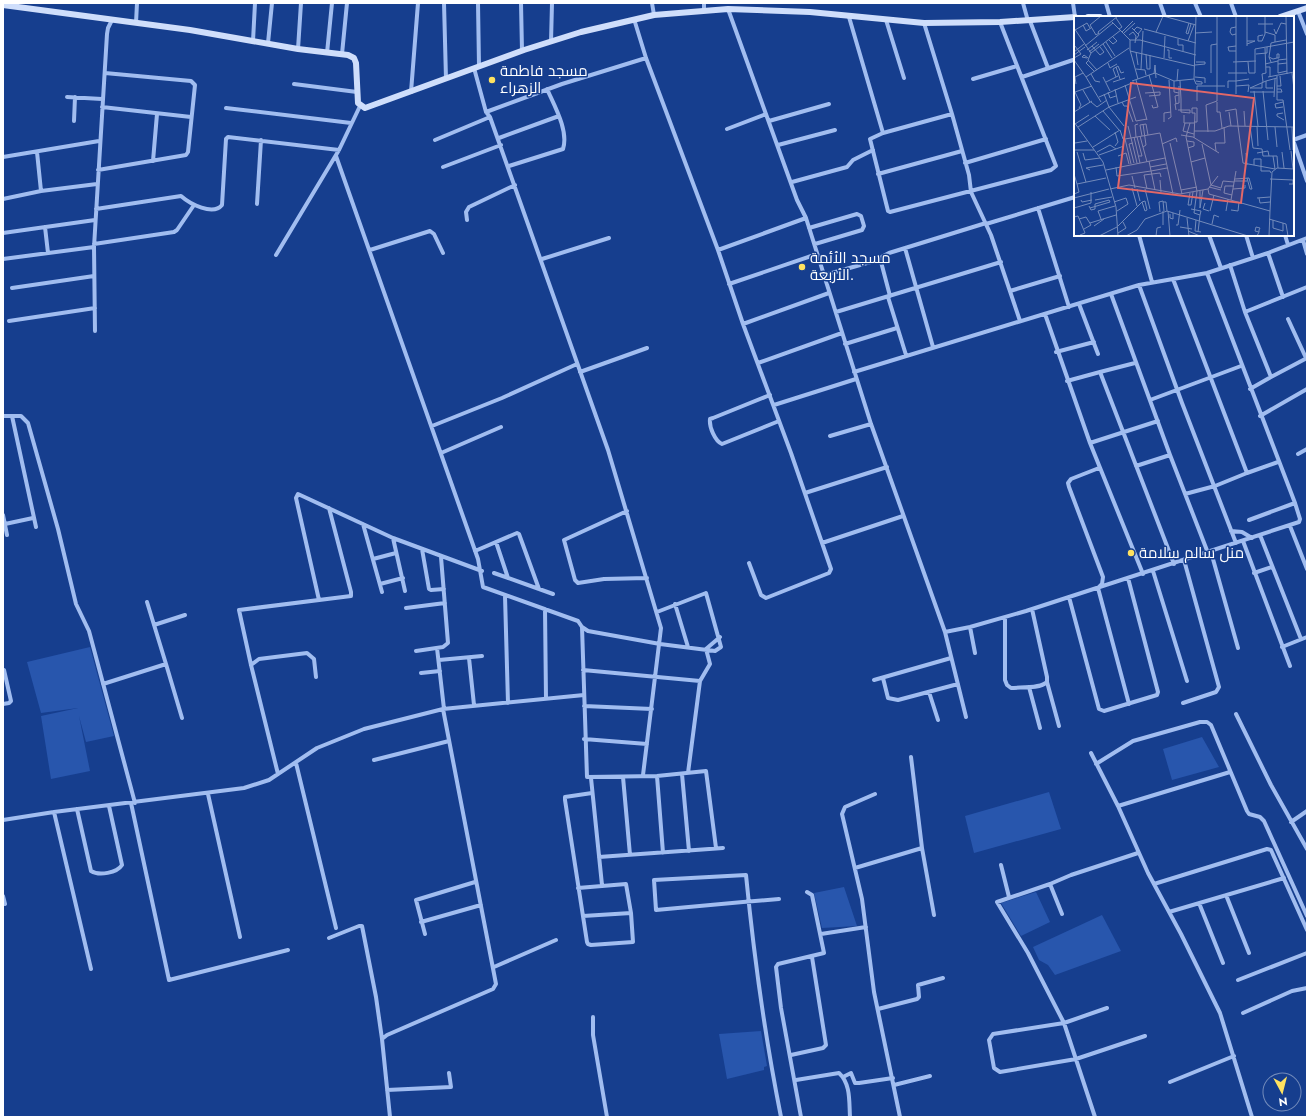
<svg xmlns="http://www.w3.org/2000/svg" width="1310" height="1120" font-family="Jost,Cairo,sans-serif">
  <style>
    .green { fill: #2856ad }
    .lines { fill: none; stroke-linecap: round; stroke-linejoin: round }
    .street { stroke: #a1bdf0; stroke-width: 4 }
    .secondary { stroke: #cfdefb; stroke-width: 6 }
    .poi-dot { fill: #ffe260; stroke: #163e8e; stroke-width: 1.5 }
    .labels { text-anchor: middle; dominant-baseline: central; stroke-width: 3; stroke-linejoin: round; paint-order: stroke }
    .poi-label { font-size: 15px; fill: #fff; stroke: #163e8e; text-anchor: start }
    .inset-road { fill: none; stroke: #738bbb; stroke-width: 1 }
    .view { fill: #e26868; fill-opacity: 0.15; stroke: #e26868; stroke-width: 2 }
    .inset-edge { fill: none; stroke: #fff; stroke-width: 2 }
  </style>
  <rect width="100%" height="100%" fill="#163e8e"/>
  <!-- green -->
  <path class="green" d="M 90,647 L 114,736 L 86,742 L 79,716 L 90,771 L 51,779 L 41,716 L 78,708 L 41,713 L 27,662 Z
    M 1202,737 L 1219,767 L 1172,780 L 1163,749 Z
    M 1049,792 L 1061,829 L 974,853 L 965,816 Z
    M 844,887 L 857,926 L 822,928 L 814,893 Z
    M 1036,892 L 1050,922 L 1021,936 L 1001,903 Z
    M 1102,915 L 1121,951 L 1055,975 L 1048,965 L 1039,960 L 1033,947 Z
    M 761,1031 L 767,1066 L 764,1067 L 764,1070 L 727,1079 L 719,1034 Z"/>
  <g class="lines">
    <!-- street -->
    <path class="street" d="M 444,3 L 446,79
      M 478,3 L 479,66
      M 521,3 L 522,51
      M 652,3 L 654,15
      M 704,3 L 704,10
      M 1023,3 L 1028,21
      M 1073,3 L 1075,17
      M 1106,3 L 1110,17
      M 1160,3 L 1165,17
      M 1195,3 L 1201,17
      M 1231,3 L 1236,17
      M 728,9 L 797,200 L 806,218 L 871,424 L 945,632 L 970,627 L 1026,611 L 1299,522 L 1300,519 L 1295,503 L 1207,273
      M 1298,11 L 1307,34
      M 849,17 L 883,133
      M 634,19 L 646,58 L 718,250 L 743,324 L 791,453 L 831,569 L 829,573 L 766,598 L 761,595 L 749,563
      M 886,20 L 904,78
      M 1030,21 L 1048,68
      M 136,23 L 137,3
      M 924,23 L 952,114 L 969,175 L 971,192 L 991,235 L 1020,321
      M 253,41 L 255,3
      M 551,42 L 552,3
      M 268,43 L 272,3
      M 298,49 L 301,3
      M 327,53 L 332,3
      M 342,54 L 347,3
      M 474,68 L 486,112 L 490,117 L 608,450 L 661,628 L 643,775
      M 1022,77 L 1073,60
      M 973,79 L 1017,66
      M 294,84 L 357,92
      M 411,92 L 418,3
      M 67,97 L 102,99
      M 102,107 L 191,117
      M 226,108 L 351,123
      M 486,112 L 562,84 L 646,58
      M 952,114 L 883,133 L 870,139 L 888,211 L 890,212 L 1051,170 L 1056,166 L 1000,22
      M 74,121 L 75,97
      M 769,121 L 829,104
      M 727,129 L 766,114
      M 499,138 L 559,116
      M 435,140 L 490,117
      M 1293,140 L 1307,181
      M 1293,140 L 1307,135
      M 778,145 L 835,130
      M 37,152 L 41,191
      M 336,156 L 478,559 L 483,587 L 578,621 L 582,627 L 588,631 L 660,644 L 715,651 L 721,647 L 706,593 L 657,612
      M 3,157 L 99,141
      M 153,161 L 157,114
      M 965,163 L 1046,139
      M 509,166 L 563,149 C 569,131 554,105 547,89
      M 443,167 L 501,145
      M 98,170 L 186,155 L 188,152 L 195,85 L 191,81 L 105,73
      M 878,174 L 962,151
      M 792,182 L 847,167 L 853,160 L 873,150
      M 3,199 L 41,191 L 97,184
      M 257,204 L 261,140
      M 1038,208 L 1069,307
      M 96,209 L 181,196 C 190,204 213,216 222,205 L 226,139 L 228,137 L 339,150
      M 467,220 L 466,212 L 469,207 L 515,185
      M 986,224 L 1075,197
      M 45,227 L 48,253
      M 809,228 L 857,214 L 861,216 L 864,226 L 862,230 L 815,244
      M 3,233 L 95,220
      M 1139,235 L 1152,282
      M 1209,235 L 1221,268
      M 1246,235 L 1253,258
      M 1285,235 L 1288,245
      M 1303,240 L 1307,254
      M 94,244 L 174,232 L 177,230 L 194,205
      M 905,248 L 933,347
      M 370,250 L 430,231 L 434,234 L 443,253
      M 718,250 L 806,218
      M 1268,253 L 1283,297
      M 276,255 L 339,150 L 360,106
      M 880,258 L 890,296
      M 3,259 L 94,247
      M 542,259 L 609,238
      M 1230,265 L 1245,312 L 1271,377 L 1307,358
      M 825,275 L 874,261 L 889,253 L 986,223
      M 1173,279 L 1247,473 L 1215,486 L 1185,494
      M 729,284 L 817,254
      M 1139,285 L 1182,403 L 1236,543
      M 12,288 L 94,276
      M 1010,291 L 1060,276
      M 1111,294 L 1170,455 L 1208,553
      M 888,297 L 906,355
      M 1079,304 L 1098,354
      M 836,312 L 1001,262
      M 1245,312 L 1307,287
      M 1045,314 L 1090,443 L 1143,574
      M 1288,319 L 1306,358
      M 9,321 L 95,308
      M 743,324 L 829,293
      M 95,331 L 94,247 L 107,34 L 108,28 L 112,20
      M 845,344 L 897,328
      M 1056,352 L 1094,342
      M 758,363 L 842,333
      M 1135,363 L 1100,372 L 1174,564
      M 580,372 L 647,348
      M 854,372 L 1139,285 L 1207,273 L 1268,253 L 1307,238
      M 1067,381 L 1100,372
      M 1250,389 L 1271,377
      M 770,395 L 713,418 L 710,419 C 709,427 715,441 722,444 L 779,421
      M 1150,400 L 1241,366
      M 774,405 L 856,379
      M 3,416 L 21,416 L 28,423 L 58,529 L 76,604 L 89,631 L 135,803
      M 12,416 L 36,527
      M 1260,416 L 1307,389
      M 432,426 L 502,398 L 577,364
      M 830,436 L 871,424
      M 1090,443 L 1158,421
      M 441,453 L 501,427
      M 1298,454 L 1307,449
      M 1136,466 L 1170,455
      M 1099,468 L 1071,479 L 1068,483 L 1069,487 L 1103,577 L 1102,584 L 1098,588 L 1129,704
      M 1247,473 L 1278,462
      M 805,493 L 887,467
      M 627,511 L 564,540 L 575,580 L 578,583 L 604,579 L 647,578
      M 3,515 L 7,535
      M 1249,520 L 1295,503
      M 5,524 L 33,518
      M 363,524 L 382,592
      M 1290,526 L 1307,569
      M 1231,531 L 1242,532 L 1252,538
      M 1260,535 L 1301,639
      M 393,538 L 405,591
      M 1243,541 L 1290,666
      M 496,542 L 508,578
      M 822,543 L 903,516
      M 422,549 L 429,589 L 431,590 L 444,589
      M 475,551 L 517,533 L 519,534 L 539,589
      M 1211,552 L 1238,648
      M 373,559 L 396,553
      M 1153,571 L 1187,681
      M 494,573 L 553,594
      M 1254,573 L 1272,567
      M 380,584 L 403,578
      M 505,596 L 508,703
      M 1069,597 L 1099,709 L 1104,711 L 1157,695 L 1158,692 L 1128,578
      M 319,600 L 296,498 L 298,494 L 393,538 L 482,571
      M 147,602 L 166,664
      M 675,604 L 688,647
      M 406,608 L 445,603
      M 545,609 L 546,699
      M 1032,609 L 1047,677 L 1047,682 L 1059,726
      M 1005,617 L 1005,680 L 1007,685 L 1011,688 C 1021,687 1040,689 1047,682
      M 154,625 L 185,615
      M 582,627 L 587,777 L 657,776 L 706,771 L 716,848
      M 970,627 L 975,653
      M 945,632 L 966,717
      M 1282,647 L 1307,637
      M 437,648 L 444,709
      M 706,649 L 720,637
      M 416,651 L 443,647 L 448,643 L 441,557
      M 469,658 L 474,705
      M 439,660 L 482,656
      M 251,665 L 259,659 L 307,653 L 314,659 L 316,677
      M 583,670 L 700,681 L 688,773
      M 421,673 L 440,671
      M 883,678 L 888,698 L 898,700 L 958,684
      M 874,680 L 951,658
      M 700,681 L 710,664 L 706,649
      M 103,684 L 166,664 L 182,718
      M 1029,687 L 1040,728
      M 929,692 L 938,720
      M 1183,703 L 1216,692 L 1219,687 L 1184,560
      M 3,704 L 9,703 L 11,701 L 4,670
      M 584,706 L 652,709
      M 1236,714 L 1271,785 L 1307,849
      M 584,739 L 647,744
      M 1091,753 L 1118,806 L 1148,873 L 1181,934 L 1220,1013 L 1252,1117
      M 374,760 L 449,741
      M 296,763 L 336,928
      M 1096,764 L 1133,741 L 1200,722 L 1207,722 L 1211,725 L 1247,811 L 1249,814 L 1260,817 L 1264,821 L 1307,916
      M 278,774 L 251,665 L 239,610 L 351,596 L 351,592 L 329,508
      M 682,774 L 689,851
      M 657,776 L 663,853
      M 623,777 L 630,855
      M 591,778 L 602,885
      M 208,794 L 240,937
      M 875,794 L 845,807 L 842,814 L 862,899 L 874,992 L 900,1117
      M 131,803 L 169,980 L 288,950
      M 1118,806 L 1230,772
      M 77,809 L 91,871 C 99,876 117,873 122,865 L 109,806
      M 54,812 L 91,969
      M 3,820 L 54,812 L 244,788 L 269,780 L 317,748 L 364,729 L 443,709 L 584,695
      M 1291,822 L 1307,811
      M 922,848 L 934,915
      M 599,857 L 723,848
      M 1001,865 L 1009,897
      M 855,868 L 922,848 L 911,757
      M 1050,884 L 1071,875 L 1138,853
      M 1154,884 L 1267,849 L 1271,850 L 1307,930
      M 578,888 L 626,884 L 631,913 L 633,942 L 591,945 L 588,944 L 587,942 L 565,800 L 565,797 L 592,793
      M 1226,895 L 1249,953
      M 3,896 L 5,904
      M 779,899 L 743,902 L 656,910 L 654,880 L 746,875 C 754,957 765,1037 781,1117
      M 1199,903 L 1223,963
      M 1169,912 L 1284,878
      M 1062,914 L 1050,884 L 997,902 L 1028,953 L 1064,1023 L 1095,1117
      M 583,916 L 631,913
      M 421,922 L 481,905
      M 425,934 L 416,900 L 475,882
      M 821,934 L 866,927
      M 329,938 L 359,926 L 362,926 L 376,997 L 382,1039
      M 494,967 L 556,940
      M 1238,980 L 1307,953
      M 1107,1008 L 1064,1023 L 993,1034 L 989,1040 L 994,1068 L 1000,1072 L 1076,1059 L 1145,1036
      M 878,1009 L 917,999 L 919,997 L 918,985 L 943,978
      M 1243,1013 L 1292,991 L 1307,988
      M 593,1017 L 593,1035 L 607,1117
      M 791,1055 L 823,1048 L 826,1045 L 812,957
      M 843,1077 L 851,1073 L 855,1083 L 859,1083 L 893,1078
      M 796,1080 L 839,1073 C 851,1084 849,1102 850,1117
      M 1170,1082 L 1234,1056
      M 894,1085 L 930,1076
      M 387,1090 L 451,1087 L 449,1073
      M 390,1117 L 382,1039 L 387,1035 L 493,989 L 496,984 L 443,709
      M 801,1117 L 781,1008 L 776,967 L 778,964 L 824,953 L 812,895 L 807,892"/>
    <!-- secondary -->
    <path class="secondary" d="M 3,5 L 190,30 L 298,49 L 348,55 L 354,58 L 356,63 L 358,103 L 365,108 L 524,50 L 581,32 L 654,15 L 728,9 L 810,12 L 924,23 L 1000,22 L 1075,17
      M 1088,17 L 1100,17
      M 1280,17 L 1307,8"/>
  </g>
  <!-- markers -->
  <g class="poi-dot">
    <circle cx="492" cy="80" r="4"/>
    <circle cx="802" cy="267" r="4"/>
    <circle cx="1131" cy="553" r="4"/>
  </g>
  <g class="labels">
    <!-- poi labels -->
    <g class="poi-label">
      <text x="500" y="71">مسجد فاطمة<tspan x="500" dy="17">الزهراء</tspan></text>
      <text x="810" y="258">مسجد الأئمة<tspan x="810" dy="17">الأربعة.</tspan></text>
      <text x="1139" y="553">منل سالم سلامة</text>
    </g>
  </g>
  <!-- overview -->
  <g transform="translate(1074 16)">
    <rect width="220" height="220" fill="#163e8e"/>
    <path class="inset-road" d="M 89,0 L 122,9M 212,0 L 213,58M 42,2 L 48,11 L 45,13M 38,6 L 56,24 L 56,34 L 64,63M 115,7 L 112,17 L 114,18 L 117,8M 184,8 L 199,8M 9,9 L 12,15 L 17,12M 0,12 L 17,37M 58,12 L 65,19 L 62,23M 70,13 L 122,27M 200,13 L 202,18 L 207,7 L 212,8M 1,14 L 13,7 L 16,12M 60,14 L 63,11 L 68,13 L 64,18M 48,16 L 59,5M 82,16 L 89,0M 191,16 L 201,19 L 201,26 L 212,24M 25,17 L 22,19 L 16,9 L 27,0M 50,17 L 61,7M 121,17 L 138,16M 25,18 L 24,16 L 44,0M 162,18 L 158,19 L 156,16 L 157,12 L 162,11M 55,19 L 59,16 L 62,20 L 61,27M 189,19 L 184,20 L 184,25 L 188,25 L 191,18 L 191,0M 104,23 L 104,29 L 109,29 L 109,35M 35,24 L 39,28 L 43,25 L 39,21M 56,24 L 66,24 L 122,39M 114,25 L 120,9M 173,25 L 181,25 L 173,28M 32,26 L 41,40M 29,28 L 38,42M 11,30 L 39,7M 18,30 L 26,39 L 30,36 L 26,31M 173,30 L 173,0M 13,34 L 23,26M 93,34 L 95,34 L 95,42 L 98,42M 56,35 L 121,50M 162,35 L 155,35 L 154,31 L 162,30M 0,36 L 10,28M 15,36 L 25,28M 62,36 L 64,49M 72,38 L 73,53M 182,38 L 193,37 L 193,31M 0,39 L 11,31M 195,41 L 197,27 L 201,26M 0,42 L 7,38 L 1,30M 13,42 L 8,41 L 10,39 L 14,42M 90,42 L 91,20M 213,43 L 204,44 L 204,48 L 213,47M 0,44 L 12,61M 14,45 L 12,47 L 20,55M 159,46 L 182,45M 174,46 L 175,57 L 181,57 L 181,33 L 220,26M 197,46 L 195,41 L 199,43 L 203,42 L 205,42 L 205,38 L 203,38 L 203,42M 34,47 L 36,52 L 43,48M 191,48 L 204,45M 204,48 L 204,57 L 213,55M 121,49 L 131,48 L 131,46 L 122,46M 42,51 L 46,63M 192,51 L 196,51 L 196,61M 62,53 L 71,54 L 72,59M 67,53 L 69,15M 73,53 L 76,53 L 76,39M 23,54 L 14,44 L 17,37 L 47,14M 137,57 L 137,29 L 143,28M 154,57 L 173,57M 218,57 L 220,73M 17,58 L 21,65 L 26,66M 80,58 L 81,49 L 82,62M 75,59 L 84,91 L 79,92 L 78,89M 203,60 L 203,84 L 209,84 L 216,134M 29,61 L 36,75M 42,61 L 39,53 L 44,50 L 47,57 L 50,56M 121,61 L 131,62 L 131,67M 194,61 L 220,56M 120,63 L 122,68 L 128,68 L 128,66 L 122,65M 62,64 L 73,104M 58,65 L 81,57 L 100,65 L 120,63 L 122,0M 100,65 L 100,76 L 105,77M 103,65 L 104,53M 162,65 L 175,63M 192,65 L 192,72 L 199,72M 32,66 L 44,60M 39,66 L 51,62M 189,66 L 188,58 L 192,57 L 191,32M 188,67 L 188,72 L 176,72 L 192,65 L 203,62M 2,68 L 1,61 L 9,57M 51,69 L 62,105 L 73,103M 162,70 L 175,69 L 174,76M 203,70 L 207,70 L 206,60M 154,72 L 154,65 L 162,65M 41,73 L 44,87M 9,74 L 16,86M 180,75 L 184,110M 189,75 L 194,124M 34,76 L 36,82 L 42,80M 176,76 L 200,76M 203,76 L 208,76 L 207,73 L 203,73M 71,77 L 86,76M 30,78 L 35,91 L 50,110M 162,78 L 162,0M 75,80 L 86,79 L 86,76M 25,81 L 60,66M 200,81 L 201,63M 123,85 L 123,70 L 151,70M 17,86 L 23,91 L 33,84M 27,86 L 12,61 L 55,32M 48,86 L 50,90 L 53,90 L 59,106M 143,86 L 143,96 L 146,96M 209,86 L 201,88 L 202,92 L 209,91M 102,88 L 101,80 L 105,79M 5,92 L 7,89 L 1,76 L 18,70M 102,94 L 101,88 L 105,87 L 105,70M 104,94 L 116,94 L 116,97 L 107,96 L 107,83 L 106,65M 29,95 L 45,114M 151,95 L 162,93 L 164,110M 170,95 L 171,110M 0,96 L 18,85M 146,96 L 148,112M 155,96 L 157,110M 209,97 L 203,98 L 203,100 L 210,104M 110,99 L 110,107 L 120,107M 21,100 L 36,114M 94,103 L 97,101 L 95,64M 0,106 L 29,146 L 42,191 L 44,220M 90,106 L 90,97 L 97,96M 111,107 L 109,115 L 120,118M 116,107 L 112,121 L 123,175M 1,108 L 15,99M 69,108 L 72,129 L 69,131M 54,110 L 57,122M 164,110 L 169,147 L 201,153M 176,110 L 179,132 L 188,133 L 189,140 L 199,140M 183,110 L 184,130M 4,111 L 35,91 L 62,81M 201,111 L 203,131M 218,111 L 219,134M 120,115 L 141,115 L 155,110 L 220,111M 134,116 L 132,89 L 143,85 L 143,0M 107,119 L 119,121 L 145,137M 66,120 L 73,146M 68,120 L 66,109 L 72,108 L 74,119M 60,121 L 66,147M 62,121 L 61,109 L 64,108M 63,121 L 68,140 L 65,140M 57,122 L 63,147M 120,122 L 121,97 L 118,97 L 118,92 L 123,92 L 123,106 L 120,106M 113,125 L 120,126 L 120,130 L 114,132M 1,127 L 13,125M 59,127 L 55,128 L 60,147M 96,127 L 108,178M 88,128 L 102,122 L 103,126M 128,128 L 137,169M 41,130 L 44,126 L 41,116M 19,131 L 46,114 L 49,123M 0,134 L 20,134M 142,135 L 141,127 L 151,127 L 150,111M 217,135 L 219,153M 3,136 L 12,166M 23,136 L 36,129 L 42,133M 208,136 L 210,152M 9,137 L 11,144 L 26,142M 172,137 L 173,149M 183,137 L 194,135 L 195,140M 25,139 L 50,130M 44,140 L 52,137 L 55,148M 75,145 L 81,174M 117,146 L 131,142M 57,148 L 51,123 L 86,117 L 99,178M 180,149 L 180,143 L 187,143 L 187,155 L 196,155 L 197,157M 42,151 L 43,160 L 77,155M 76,151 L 92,148M 201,153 L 199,140 L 203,140 L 204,152M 16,154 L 12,152 L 29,149M 32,154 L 91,142M 77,155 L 93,152M 0,158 L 3,168 L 32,162M 58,160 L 61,172M 161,163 L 175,162 L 178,173 L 176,173 L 173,162M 196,163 L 219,164 L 219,168 L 215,168M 86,164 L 87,176M 160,165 L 173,165M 137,169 L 147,172 L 149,165 L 160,166M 135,171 L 147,174M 58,172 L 63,190M 36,173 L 55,169 L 106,178 L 134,173 L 135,178 L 196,195 L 198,156 L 203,152 L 220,153M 63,173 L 66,185M 71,173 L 76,193M 73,173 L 70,159 L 86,157 L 87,161M 134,173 L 144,160M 159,173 L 171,172 L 171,169M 107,174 L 123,171M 123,175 L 120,197 L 126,199 L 124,216M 126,175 L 126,192 L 129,174M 116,177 L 114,189 L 117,189 L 119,176M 0,178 L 5,176 L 3,168M 158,179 L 150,177 L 151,170 L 160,170M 0,182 L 35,173M 183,182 L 196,181M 185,182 L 186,187 L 196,186M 7,184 L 8,186 L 18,184M 21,184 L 38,181M 157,184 L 162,155M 71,185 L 73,194 L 71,195 L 68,186 ZM 40,186 L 52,182 L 54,188 L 43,195M 89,186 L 92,186 L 93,195M 131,187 L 129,193 L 135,195M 15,190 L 17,194 L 21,193 L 21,188 L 35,184 L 36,186M 0,192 L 17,187 L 17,176M 16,192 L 36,186M 117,193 L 127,195 L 126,199M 157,194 L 164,195 L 165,186M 89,195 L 89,209M 94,195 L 96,220M 136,195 L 140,179M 152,195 L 154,183M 86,196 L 85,186 L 89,185 L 90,195M 96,198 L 96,202 L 99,203 L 99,197M 0,201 L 4,200 L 11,217 L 6,219M 113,202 L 115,220M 5,203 L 12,201 L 17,209 L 10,213M 27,203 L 24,195 L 41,190M 195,203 L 212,208M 122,204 L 121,215 L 127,216M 199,204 L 199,212 L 209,215 L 209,207M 16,207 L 42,199M 138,208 L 140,199 L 145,201M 212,208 L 214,220M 102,209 L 104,209 L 106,194M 20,210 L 30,203M 44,210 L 68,186M 106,211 L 118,213M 114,215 L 126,220M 44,217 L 52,212 L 49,206M 25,220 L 43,211M 52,220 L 63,214 L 71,203 L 93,195 L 174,220M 82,220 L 83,212 L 87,211M 183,220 L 185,216 L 185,214 L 186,212 L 182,211 L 181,215 L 185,216M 195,220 L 196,195"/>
    <path class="view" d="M 57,67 L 180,82 L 167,187 L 44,172 Z"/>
    <rect width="220" height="220" class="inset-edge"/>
  </g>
  <!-- border -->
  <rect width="1310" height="1120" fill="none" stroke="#ffffff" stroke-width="8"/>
  <!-- north arrow -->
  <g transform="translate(1282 1092) rotate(173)"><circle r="19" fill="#163e8e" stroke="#738bbb"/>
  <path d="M0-3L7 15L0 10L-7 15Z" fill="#ffe260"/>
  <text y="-6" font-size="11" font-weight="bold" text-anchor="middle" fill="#ffffff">N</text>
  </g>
</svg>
